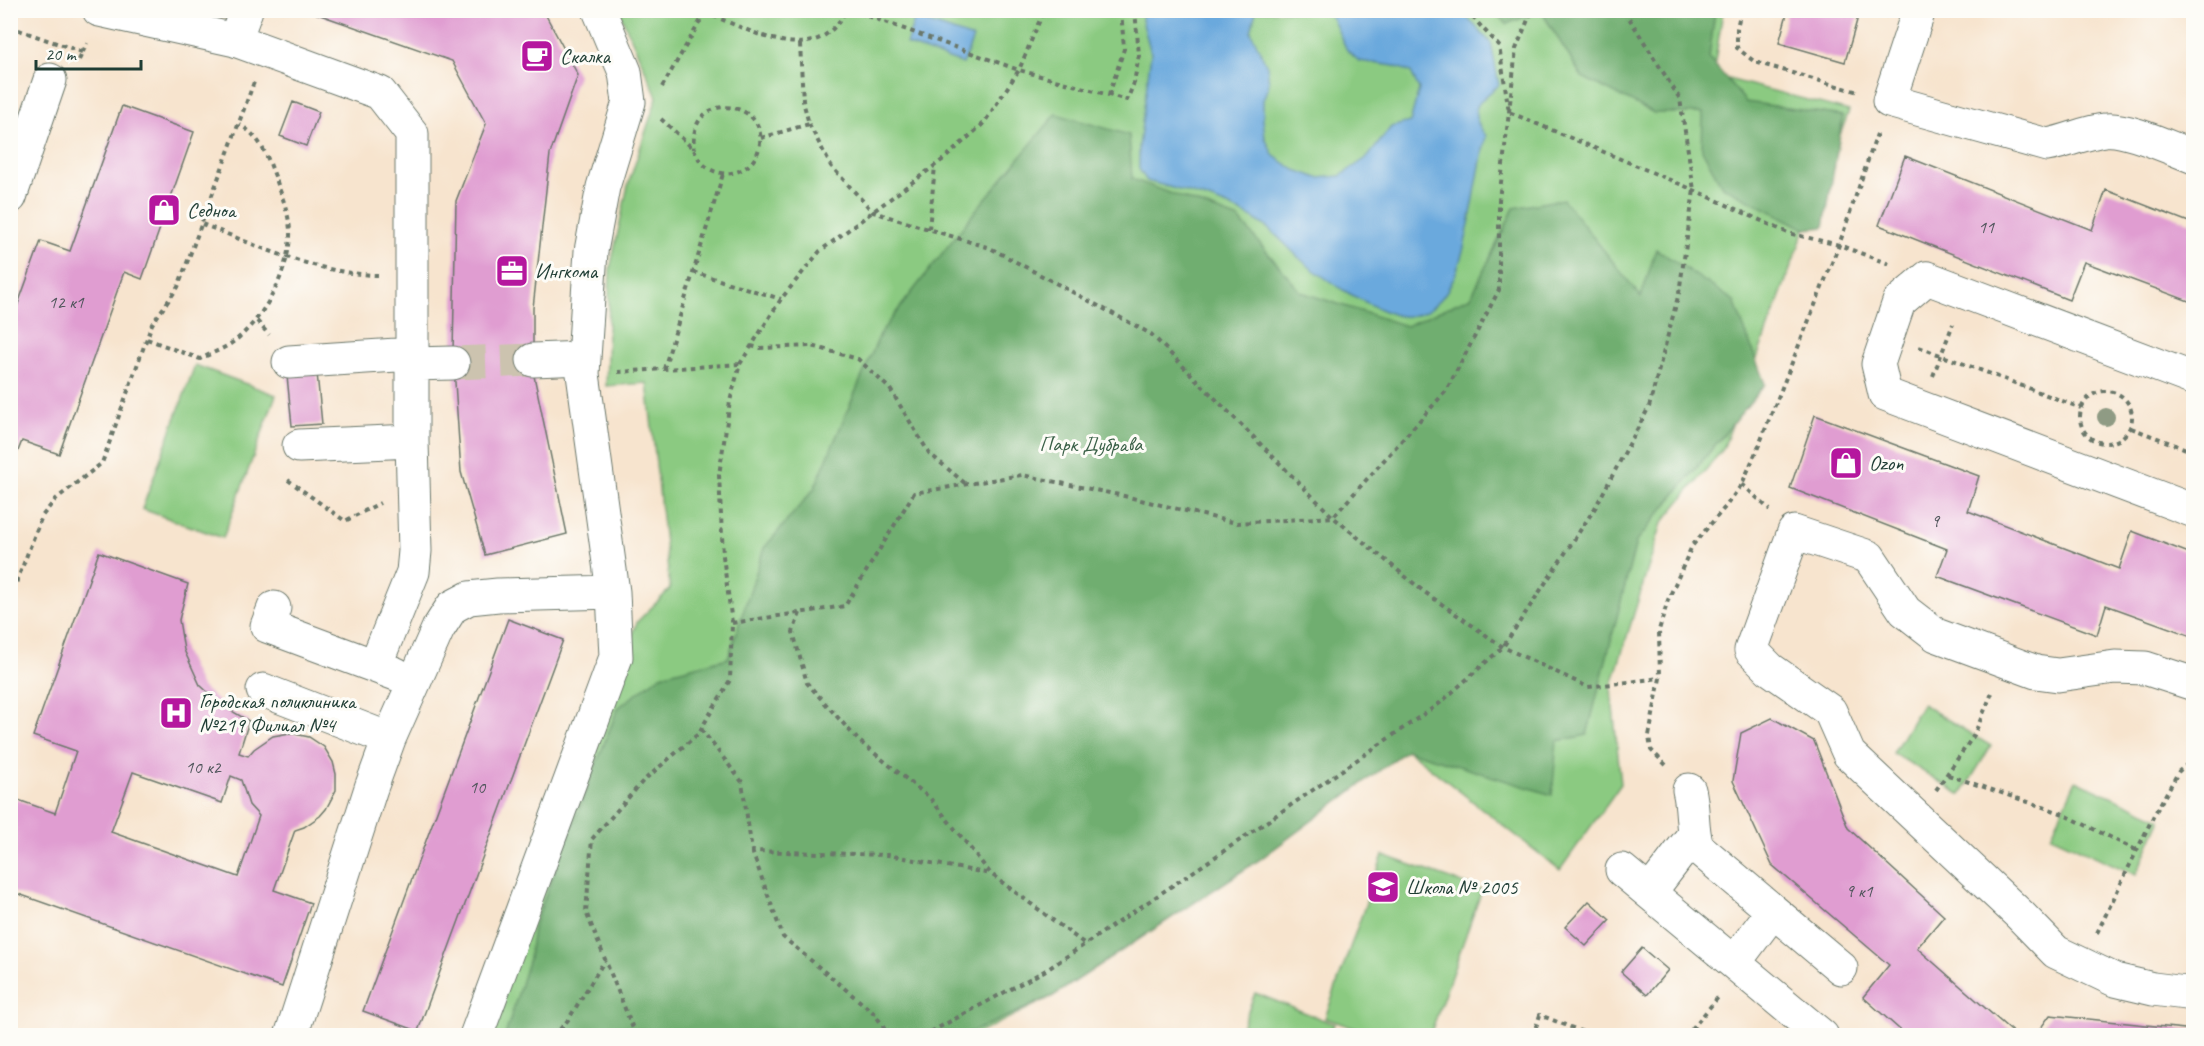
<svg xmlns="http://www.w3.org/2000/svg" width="2204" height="1046" font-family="Caveat,sans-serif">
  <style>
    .green { fill: #8bca81; stroke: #55845a; stroke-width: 1.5 }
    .forest { fill: #70ae6f; stroke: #487652; stroke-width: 1.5 }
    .water { fill: #6aa9dd; stroke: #447388; stroke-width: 1.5 }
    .building { fill: #e09dd1; fill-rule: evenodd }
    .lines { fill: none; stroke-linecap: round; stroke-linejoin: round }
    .minor-tunnel { stroke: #ccc3af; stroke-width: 33; stroke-dasharray: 33 16; stroke-linecap: butt }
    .minor-casing { stroke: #6b776a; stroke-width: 35 }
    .path { stroke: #6b776a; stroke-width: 4; stroke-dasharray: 4.5 4.5; stroke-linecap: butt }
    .minor { stroke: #fff; stroke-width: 33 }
    .tree { fill: #8f9b84 }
    .labels { text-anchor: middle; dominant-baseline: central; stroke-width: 6; stroke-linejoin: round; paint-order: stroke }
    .number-label { font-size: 18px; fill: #4f555b }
    .poi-label { font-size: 21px; fill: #1f3d34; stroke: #fdfcf7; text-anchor: start }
    .park-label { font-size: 21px; fill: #3a6047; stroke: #fdfcf7 }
  </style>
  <rect width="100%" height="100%" fill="#fdfcf7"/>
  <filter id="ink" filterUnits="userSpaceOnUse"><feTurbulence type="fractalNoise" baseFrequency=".0167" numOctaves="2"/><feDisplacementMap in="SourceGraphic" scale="12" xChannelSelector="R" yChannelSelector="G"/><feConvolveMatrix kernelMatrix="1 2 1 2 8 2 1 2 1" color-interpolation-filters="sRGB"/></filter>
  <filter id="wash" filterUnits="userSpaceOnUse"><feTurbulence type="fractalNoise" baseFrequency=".008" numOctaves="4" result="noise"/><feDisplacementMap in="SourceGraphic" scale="24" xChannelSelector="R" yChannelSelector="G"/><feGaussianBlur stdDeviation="1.35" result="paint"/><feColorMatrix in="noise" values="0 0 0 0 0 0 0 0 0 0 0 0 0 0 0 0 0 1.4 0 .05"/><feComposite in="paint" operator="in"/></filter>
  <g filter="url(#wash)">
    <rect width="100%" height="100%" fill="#f7e4ce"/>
    <!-- green -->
    <path class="green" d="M 619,11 L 1723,11 L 1713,75 L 1849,111 L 1723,449 L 1662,523 L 1611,688 L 1621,784 L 1560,870 L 1407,750 L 1259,860 L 1053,996 L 975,1035 L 484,1036 L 637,622 L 670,589 L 647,383 L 606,386 L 610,269 L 628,185 L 657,97 Z
      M 195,365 L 276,395 L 223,538 L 142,509 Z
      M 1922,704 L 1991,746 L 1961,795 L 1893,753 Z
      M 2076,780 L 2161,819 L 2136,875 L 2051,836 Z
      M 1383,855 L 1482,890 L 1430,1035 L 1374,1035 L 1325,1018 Z
      M 1255,993 L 1334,1024 L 1330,1035 L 1239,1035 Z"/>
    <!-- forest -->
    <path class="forest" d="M 1492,11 L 1715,11 L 1709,58 L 1746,102 L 1843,116 L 1824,227 L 1805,229 L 1722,186 L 1702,150 L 1703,113 L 1654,113 L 1582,77 L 1541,11 L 1507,24 Z
      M 1056,114 L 1129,135 L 1132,179 L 1239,219 L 1301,292 L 1406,326 L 1471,297 L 1514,208 L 1563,199 L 1641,297 L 1656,249 L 1734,301 L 1765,384 L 1636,542 L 1587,735 L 1557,741 L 1552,795 L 1407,750 L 1259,860 L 1053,996 L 965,1035 L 505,1036 L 529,958 L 533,928 L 618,708 L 661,675 L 728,658 L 764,548 L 814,489 L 881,332 L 976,210 Z"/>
    <!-- water -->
    <path class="water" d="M 1143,11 L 1256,11 L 1251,32 L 1267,66 L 1269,84 L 1263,100 L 1263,119 L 1265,138 L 1274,156 L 1295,170 L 1318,178 L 1340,176 L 1368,157 L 1391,127 L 1410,122 L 1419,89 L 1411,72 L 1394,66 L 1359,61 L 1347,50 L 1332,18 L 1325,11 L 1461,11 L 1491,43 L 1499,85 C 1477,103 1466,110 1486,136 C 1481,159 1477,181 1473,204 C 1465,242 1456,320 1401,316 C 1389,315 1355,297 1343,290 C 1331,282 1317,273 1306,264 C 1290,251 1279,235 1262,224 C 1228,201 1185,192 1147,181 L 1139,169 L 1139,147 L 1151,53 L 1142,20 Z
      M 915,18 L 973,38 L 963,64 L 906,44 Z"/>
    <g id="blocks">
      <!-- building -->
      <path class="building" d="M 306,10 L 543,10 L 578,75 L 550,154 L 533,308 L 533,371 L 567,534 L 485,555 L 461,472 L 453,352 L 456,201 L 486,124 L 452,61 Z
        M 1788,10 L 1860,10 L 1845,62 L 1779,43 Z
        M 293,102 L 319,112 L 306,146 L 280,136 Z
        M 122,106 L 194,132 L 142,279 L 124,272 L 59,454 L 22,441 L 10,471 L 10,326 L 41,241 L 70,251 Z
        M 1905,156 L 2092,230 L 2106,190 L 2194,224 L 2194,303 L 2084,262 L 2069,300 L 1879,225 Z
        M 317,373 L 322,424 L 292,426 L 287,376 Z
        M 1815,415 L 1979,476 L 1968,511 L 2119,569 L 2132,531 L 2194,555 L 2194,637 L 2106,605 L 2097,635 L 1937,576 L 1947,549 L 1790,488 Z
        M 99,552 L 188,584 L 179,620 L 184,650 L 200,685 L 223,706 L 249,721 L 239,753 L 248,756 L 254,749 L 273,736 L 290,733 L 309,737 L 324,747 L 333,762 L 336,774 L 336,790 L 326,809 L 320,816 L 304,827 L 295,830 L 274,890 L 311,903 L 282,987 L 10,891 L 10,797 L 55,813 L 76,751 L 33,736 ZM 133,772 L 222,803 L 231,776 L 241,780 L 249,805 L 259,816 L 238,877 L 111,832 Z
        M 508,619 L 563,640 L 418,1031 L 363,1011 Z
        M 1772,718 L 1814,741 L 1848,828 L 1944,916 L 1917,948 L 2017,1036 L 1907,1036 L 1863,997 L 1889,965 L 1772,865 L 1733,781 L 1741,733 Z
        M 1589,901 L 1610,920 L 1586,946 L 1565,927 Z
        M 1642,948 L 1668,970 L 1647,995 L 1621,972 Z
        M 2050,1015 L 2194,1030 L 2194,1036 L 2035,1036 Z"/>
    </g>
  </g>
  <g filter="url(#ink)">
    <use href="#blocks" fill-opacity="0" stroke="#6b776a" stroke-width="1.5"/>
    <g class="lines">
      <!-- minor-tunnel -->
      <path class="minor-tunnel" d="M 453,363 L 533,360"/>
      <defs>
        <path id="minor" d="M 99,10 L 235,40 L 380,93 L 412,134 L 412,441 L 415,551 L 413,572 L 375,666
          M 1919,10 L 1889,101 L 2047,145 C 2067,142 2085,132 2105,130 C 2127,127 2172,149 2194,157
          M 235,40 L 246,10
          M 10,197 L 50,80
          M 533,360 L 584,358
          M 289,362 L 412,354
          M 412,364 L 453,363
          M 2194,379 L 1927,278 L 1899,302 L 1878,364 L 1885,394 L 2194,511
          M 299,446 L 412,441
          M 274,608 L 267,626 L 396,674
          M 2194,684 L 2145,668 L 2115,667 L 2058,675 L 2036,672 L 1936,635 L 1905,611 L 1869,557 L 1794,532 L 1751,650 L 1770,669 L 1830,711 L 1849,754 L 2020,915 L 2056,952 L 2115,980 L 2153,989 L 2194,994
          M 263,690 L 389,739
          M 1689,790 C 1694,809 1691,828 1697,847 L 1841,968
          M 1622,870 L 1822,1036
          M 1650,892 L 1693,836
          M 1734,963 L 1773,911
          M 291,1036 L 371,788 L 389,739 L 438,629 L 452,607 L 469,598 L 498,595 L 613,592 L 583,374 L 591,251 L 603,187 L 629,102 L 625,72 L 599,10
          M 476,1036 L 616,657 L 613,592"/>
      </defs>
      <!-- minor casing -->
      <use href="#minor" class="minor-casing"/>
      <!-- path -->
      <path class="path" d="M 696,10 C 745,24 813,76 846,10
        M 851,10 L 1019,70 L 1127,100 L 1134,83 L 1139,55 L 1135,10
        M 1466,10 L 1499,46 L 1509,112 L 1694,190 L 1788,233 L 1839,245 L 1889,264
        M 1741,10 L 1737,28 L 1737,48 L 1755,62 L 1858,92
        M 10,27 L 82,52
        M 800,44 L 803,101 L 809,124 L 831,166 L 873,212 L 990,248 L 1151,334 L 1333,517 L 1423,591 L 1503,647 L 1588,687 L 1660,678
        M 79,60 L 87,43
        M 662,87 L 705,13
        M 1109,95 L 1124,49 L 1121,10
        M 661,119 C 671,128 681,137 691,147 C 696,151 697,157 701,162 C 712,174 729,177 743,169 C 751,165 757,157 759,148 C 772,100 687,87 694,149
        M 761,138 L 809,124
        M 202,224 C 258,246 317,274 378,275
        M 929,229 L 935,166
        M 693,272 L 781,299
        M 257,321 L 269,335
        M 147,339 L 200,359 C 212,353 226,348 236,340 C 265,316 287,275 290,237 C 291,218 282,197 276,179 C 267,156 261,137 239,124
        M 751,346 L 760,348 L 812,346 L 858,359 L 890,389 L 929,453 L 967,485
        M 1919,347 L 2081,408
        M 664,369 L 723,174
        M 618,372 L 740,364
        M 1933,376 L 1953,324
        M2080 417a26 26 0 1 1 52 0a26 26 0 1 1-52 0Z
        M 2131,428 L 2194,452
        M 288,480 L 345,521 L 380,503
        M 1742,484 L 1770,510
        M 10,599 L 42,516 L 56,499 L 102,463 L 152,324 L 178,287 L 254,82
        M 800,613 L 793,632 L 807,683 L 858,740 L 930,798 L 991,874 L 1085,944
        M 732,623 L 845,606 L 914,493 L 1022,475 L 1124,496 L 1236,523 L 1333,517 L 1446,391 L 1499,290 L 1499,200 L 1509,112 L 1516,49 L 1532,10
        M 701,729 L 742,782 L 752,851 L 888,855 L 991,874
        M 1666,765 L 1651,750 L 1649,736 L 1660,678 L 1659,630 L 1668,600 L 1692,546 L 1726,506 L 1742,484 L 1759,445 L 1839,245 L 1877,134
        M 1948,775 L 2061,813 L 2138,851
        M 1936,790 L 1974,735 L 1992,693
        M 752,851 L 783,937 L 875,1014 L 889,1036
        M 2097,933 L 2154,815 L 2179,771 L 2194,759
        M 554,1036 L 568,1020 L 605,960
        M 636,1036 L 586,912 L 592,839 L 643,781 L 698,734 L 730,680 L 732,623 L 723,556 L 719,475 L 730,401 L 740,364 L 781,299 L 820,251 L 945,158 L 984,123 L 1019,70 L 1044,10
        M 923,1036 L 1048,969 L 1221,853 L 1440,703 L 1503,647 L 1595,508 L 1649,407 L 1679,293 L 1694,190 L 1680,99 L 1624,10
        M 1533,1036 L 1540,1015 L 1593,1036
        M 1686,1036 L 1720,995"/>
      <!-- minor -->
      <use href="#minor" class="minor"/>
    </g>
    <!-- trees -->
    <circle class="tree" cx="2106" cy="417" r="9"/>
  </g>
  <!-- icons -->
  <defs>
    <symbol id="cafe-square" viewBox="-11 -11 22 22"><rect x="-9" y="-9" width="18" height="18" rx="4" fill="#b5179e" stroke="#fdfcf7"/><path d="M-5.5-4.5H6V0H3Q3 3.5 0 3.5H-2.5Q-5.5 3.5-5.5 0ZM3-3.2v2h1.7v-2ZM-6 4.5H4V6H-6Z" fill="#fff"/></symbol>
    <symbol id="shop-square" viewBox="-11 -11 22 22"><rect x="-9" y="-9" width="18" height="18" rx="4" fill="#b5179e" stroke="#fdfcf7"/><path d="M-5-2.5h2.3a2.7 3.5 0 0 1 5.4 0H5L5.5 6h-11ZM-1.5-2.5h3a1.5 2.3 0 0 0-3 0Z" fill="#fff"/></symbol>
    <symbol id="office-square" viewBox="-11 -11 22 22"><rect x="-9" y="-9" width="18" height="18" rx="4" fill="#b5179e" stroke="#fdfcf7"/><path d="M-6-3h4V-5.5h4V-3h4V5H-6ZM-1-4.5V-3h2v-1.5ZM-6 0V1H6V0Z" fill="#fff"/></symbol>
    <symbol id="hospital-square" viewBox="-11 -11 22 22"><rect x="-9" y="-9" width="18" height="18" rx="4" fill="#b5179e" stroke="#fdfcf7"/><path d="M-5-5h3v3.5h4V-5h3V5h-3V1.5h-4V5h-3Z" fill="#fff"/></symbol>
    <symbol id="school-square" viewBox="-11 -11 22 22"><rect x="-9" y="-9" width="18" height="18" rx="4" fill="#b5179e" stroke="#fdfcf7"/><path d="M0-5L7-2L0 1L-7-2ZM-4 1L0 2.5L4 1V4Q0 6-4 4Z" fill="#fff"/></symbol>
  </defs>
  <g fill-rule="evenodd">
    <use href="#cafe-square" x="518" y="37" width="38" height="38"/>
    <use href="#shop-square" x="145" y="191" width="38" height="38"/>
    <use href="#office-square" x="493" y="252" width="38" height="38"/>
    <use href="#shop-square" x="1827" y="444" width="38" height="38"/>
    <use href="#hospital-square" x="157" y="694" width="38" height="38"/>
    <use href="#school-square" x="1364" y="868" width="38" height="38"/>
  </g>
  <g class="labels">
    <!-- number labels -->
    <g class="number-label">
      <text x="1986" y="227">11</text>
      <text x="66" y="302">12 к1</text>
      <text x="1935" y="521">9</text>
      <text x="203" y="767">10 к2</text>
      <text x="477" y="787">10</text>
      <text x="1859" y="891">9 к1</text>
    </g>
    <!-- poi labels -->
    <g class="poi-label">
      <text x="560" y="56">Скалка</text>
      <text x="187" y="210">Седноа</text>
      <text x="535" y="271">Ингкома</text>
      <text x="1869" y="463">Ozon</text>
      <text x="199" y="701">Городская поликлиника<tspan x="199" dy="24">№219 Филиал №4</tspan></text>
      <text x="1406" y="887">Школа № 2005</text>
    </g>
    <!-- park labels -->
    <g class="park-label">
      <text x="1091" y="444">Парк Дубрава</text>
    </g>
  </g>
  <!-- margin -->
  <rect width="2204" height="1046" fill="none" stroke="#fdfcf7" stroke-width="36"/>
  <!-- scale -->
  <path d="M36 60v9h105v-9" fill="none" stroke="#1f3d34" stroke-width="3"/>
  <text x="45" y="60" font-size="18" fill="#1f3d34" stroke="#fdfcf7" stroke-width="4.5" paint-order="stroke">20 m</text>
</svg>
